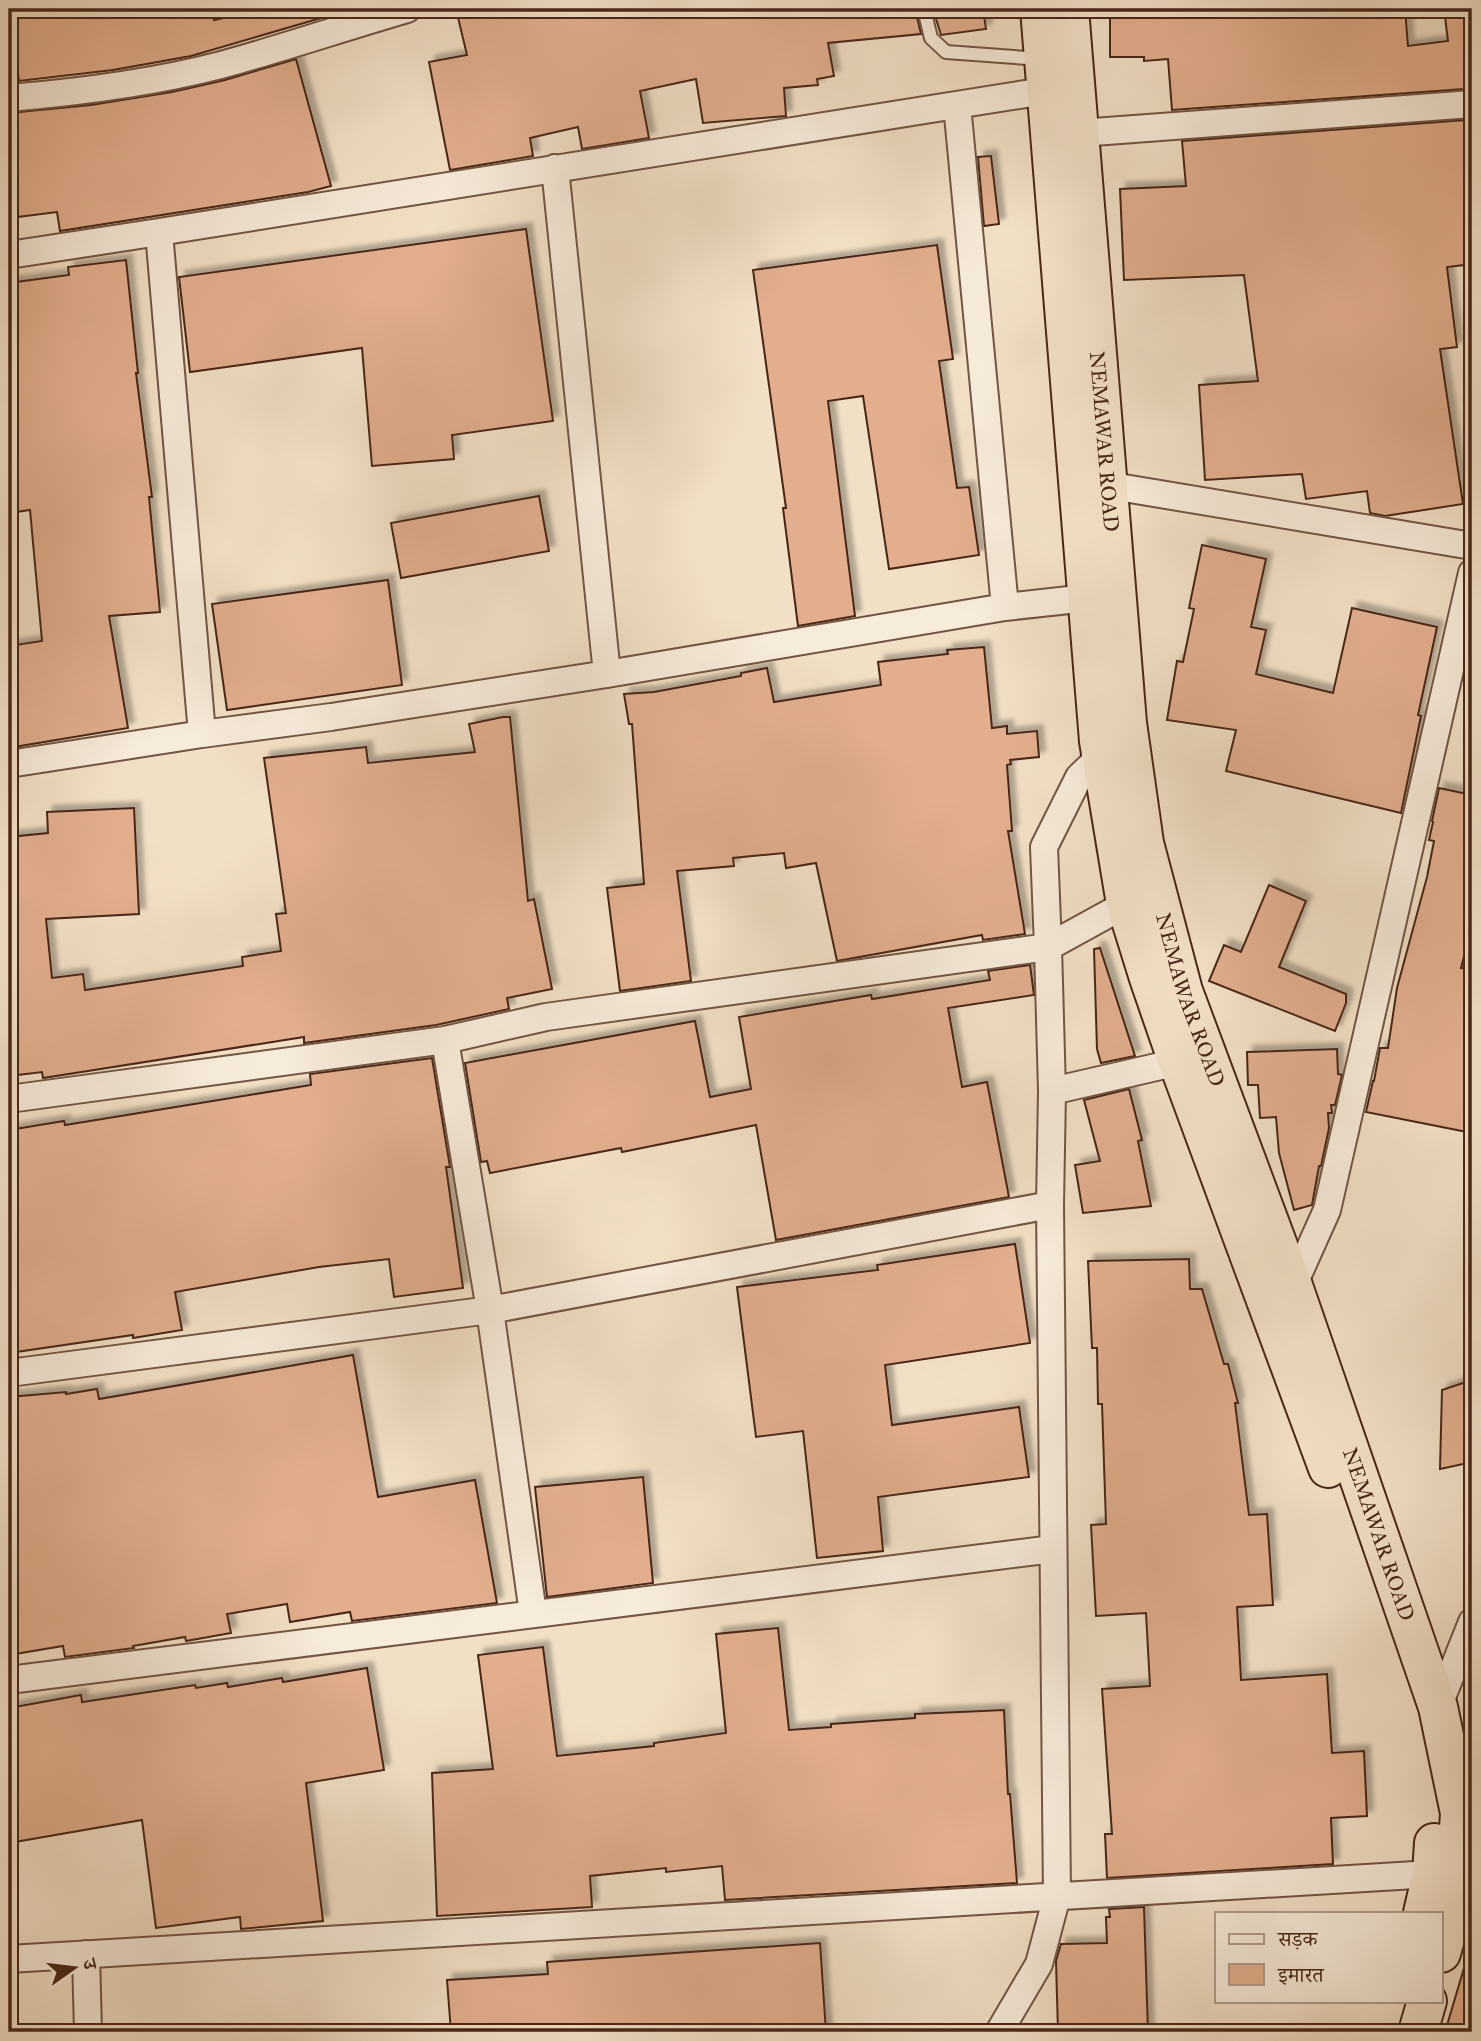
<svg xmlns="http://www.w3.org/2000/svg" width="1481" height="2041" font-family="'IM FELL Great Primer','Noto Serif Devanagari',serif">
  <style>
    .building { fill: #e2ae8e; stroke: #482718; stroke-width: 2; filter: url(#shadow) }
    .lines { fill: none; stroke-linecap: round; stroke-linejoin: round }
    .lane-casing { stroke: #725544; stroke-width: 16 }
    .street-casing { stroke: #725544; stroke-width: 30 }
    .highway-casing { stroke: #482718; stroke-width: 42 }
    .lane { stroke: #f7ebda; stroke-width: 12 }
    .street { stroke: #f7ebda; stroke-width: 26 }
    .highway { stroke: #f2e0c6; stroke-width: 38 }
    .labels { text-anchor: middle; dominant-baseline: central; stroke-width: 7; stroke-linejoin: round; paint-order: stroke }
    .street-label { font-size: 21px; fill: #482718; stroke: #f7ebda }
  </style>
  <defs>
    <filter id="shadow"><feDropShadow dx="6" dy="-6" stdDeviation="2" flood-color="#0004"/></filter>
  </defs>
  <rect width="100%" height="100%" fill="#f2e0c6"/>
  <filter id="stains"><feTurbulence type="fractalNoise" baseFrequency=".00286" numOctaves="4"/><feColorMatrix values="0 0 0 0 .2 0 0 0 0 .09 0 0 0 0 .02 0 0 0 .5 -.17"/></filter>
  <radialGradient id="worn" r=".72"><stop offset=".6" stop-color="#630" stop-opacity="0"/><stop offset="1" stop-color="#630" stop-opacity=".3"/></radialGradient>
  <!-- building -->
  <path class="building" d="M 9,9 L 211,9 L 214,20 L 265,9 L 352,9 L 191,56 L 113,70 L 19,81 L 14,48 L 9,49 Z
    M 456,9 L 915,9 L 921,34 L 828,43 L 834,76 L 817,79 L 818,85 L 784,88 L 786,116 L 703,123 L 696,79 L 640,91 L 649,138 L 582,149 L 578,127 L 530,138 L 533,156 L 450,170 L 429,62 L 467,55 Z
    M 933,9 L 983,9 L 986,29 L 941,35 Z
    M 1110,9 L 1405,9 L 1408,46 L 1448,41 L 1444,9 L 1472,9 L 1472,80 L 1464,81 L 1464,89 L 1172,110 L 1168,59 L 1144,61 L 1144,57 L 1110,57 Z
    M 296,59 L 331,186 L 308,192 L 60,231 L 57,212 L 9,218 L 9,113 L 91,105 L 172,92 L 225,80 Z
    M 1466,120 L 1469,157 L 1472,157 L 1472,264 L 1447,267 L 1457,347 L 1440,349 L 1463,504 L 1385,516 L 1370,513 L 1367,491 L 1306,499 L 1302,474 L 1205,480 L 1199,385 L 1258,381 L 1244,275 L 1124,280 L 1120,189 L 1186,186 L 1182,141 Z
    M 991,156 L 999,224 L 984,226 L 978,157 Z
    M 526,229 L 553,421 L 452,435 L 454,459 L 372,466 L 362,348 L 190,372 L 179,277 Z
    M 937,245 L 953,359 L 939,361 L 957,488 L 969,487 L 979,555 L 889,569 L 863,396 L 828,401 L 855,616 L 798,626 L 783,508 L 786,508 L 753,270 Z
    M 126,260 L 138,373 L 136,373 L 152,497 L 149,497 L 160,612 L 109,616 L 128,728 L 14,747 L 9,715 L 9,646 L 42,641 L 30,510 L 9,513 L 9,283 L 69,275 L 68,267 Z
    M 539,496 L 549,551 L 401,578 L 391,523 Z
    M 1202,545 L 1266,559 L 1251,627 L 1266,630 L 1256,674 L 1333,693 L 1352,608 L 1437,627 L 1418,715 L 1421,716 L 1401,813 L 1226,771 L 1236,730 L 1167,720 L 1177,661 L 1183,662 L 1194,609 L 1189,608 Z
    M 388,580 L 402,685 L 227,710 L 212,604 Z
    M 984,647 L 992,728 L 1007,726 L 1007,734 L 1037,731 L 1039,757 L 1010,760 L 1011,764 L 1007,765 L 1012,831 L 1008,831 L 1025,934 L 983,940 L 982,935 L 837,961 L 816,863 L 786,868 L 784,853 L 733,858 L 734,866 L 677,871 L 691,981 L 620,991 L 607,888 L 644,884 L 632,724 L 629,724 L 624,694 L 654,692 L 741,676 L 741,673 L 767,668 L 774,702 L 881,685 L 878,662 L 948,654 L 947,650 Z
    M 503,717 L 510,717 L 528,901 L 534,899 L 552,989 L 507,998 L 509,1009 L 436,1025 L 304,1043 L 304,1037 L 43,1078 L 42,1072 L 9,1076 L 9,837 L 48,833 L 47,812 L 134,808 L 139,914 L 46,919 L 52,978 L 83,974 L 85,990 L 243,966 L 242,957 L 281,951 L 276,914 L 286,913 L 264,758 L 366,747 L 368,763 L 475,752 L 469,724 Z
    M 1439,788 L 1472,795 L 1472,925 L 1461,968 L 1472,970 L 1472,1133 L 1366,1112 L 1373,1081 L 1374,1081 L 1380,1048 L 1388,1048 L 1397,988 L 1427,877 L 1434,841 L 1429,840 L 1433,822 L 1432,821 Z
    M 1269,885 L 1306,901 L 1279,967 L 1346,994 L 1346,1003 L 1335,1031 L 1209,981 L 1224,945 L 1241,952 Z
    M 1100,948 L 1135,1056 L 1101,1063 L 1097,1049 L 1094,949 Z
    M 1030,965 L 1034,995 L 948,1008 L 962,1087 L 987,1082 L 1009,1197 L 776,1240 L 756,1125 L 622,1152 L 621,1148 L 490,1173 L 487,1161 L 481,1162 L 465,1063 L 695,1021 L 710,1097 L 751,1089 L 739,1017 L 871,995 L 872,999 L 990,980 L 988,971 Z
    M 1337,1049 L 1338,1074 L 1342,1075 L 1335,1105 L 1331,1105 L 1332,1113 L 1328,1113 L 1329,1128 L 1321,1166 L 1319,1166 L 1312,1205 L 1294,1210 L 1279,1153 L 1276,1117 L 1260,1118 L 1258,1085 L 1248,1085 L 1247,1052 Z
    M 432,1058 L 450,1167 L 446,1167 L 463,1288 L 394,1297 L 389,1259 L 319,1267 L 175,1292 L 182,1330 L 133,1338 L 133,1335 L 9,1353 L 9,1130 L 64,1121 L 65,1125 L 311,1085 L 310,1074 Z
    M 1129,1089 L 1142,1140 L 1138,1141 L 1151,1206 L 1083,1213 L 1075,1165 L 1100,1161 L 1084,1100 Z
    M 1015,1244 L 1030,1343 L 885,1365 L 892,1425 L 1019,1407 L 1029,1477 L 878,1497 L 883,1551 L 817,1558 L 803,1431 L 756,1437 L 737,1287 L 878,1270 L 877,1265 Z
    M 1189,1259 L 1190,1289 L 1202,1289 L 1224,1364 L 1228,1364 L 1238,1403 L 1235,1403 L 1249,1515 L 1267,1514 L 1273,1605 L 1237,1607 L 1241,1680 L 1327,1674 L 1332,1753 L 1364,1751 L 1367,1816 L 1331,1818 L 1333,1864 L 1107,1878 L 1105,1834 L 1112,1834 L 1102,1689 L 1150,1686 L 1146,1613 L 1096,1616 L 1091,1525 L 1106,1524 L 1102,1404 L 1098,1404 L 1097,1348 L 1092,1348 L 1088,1261 Z
    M 353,1355 L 378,1497 L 475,1480 L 497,1603 L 352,1621 L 350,1612 L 290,1622 L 287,1604 L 227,1614 L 231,1633 L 186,1641 L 185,1637 L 133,1646 L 134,1648 L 65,1657 L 63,1646 L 9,1655 L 9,1397 L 66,1392 L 66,1394 L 97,1389 L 99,1399 Z
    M 1472,1380 L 1472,1442 L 1468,1442 L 1468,1463 L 1440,1469 L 1442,1390 Z
    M 643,1477 L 653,1583 L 547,1597 L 535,1487 Z
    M 778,1628 L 789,1730 L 831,1727 L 831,1724 L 915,1718 L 915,1714 L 1004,1710 L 1008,1794 L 1010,1794 L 1017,1883 L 725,1900 L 722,1866 L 666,1872 L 666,1868 L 590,1876 L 592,1907 L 437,1916 L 432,1773 L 493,1769 L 478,1655 L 543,1647 L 557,1756 L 654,1746 L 654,1743 L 726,1733 L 716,1634 Z
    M 367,1668 L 384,1770 L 306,1783 L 323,1921 L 241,1929 L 240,1917 L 156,1928 L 142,1820 L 9,1843 L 9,1708 L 81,1695 L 82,1702 L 195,1685 L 196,1688 L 227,1683 L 228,1687 L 282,1678 L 283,1682 Z
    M 1144,1907 L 1148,2032 L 1058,2032 L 1056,1961 L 1061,1944 L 1107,1943 L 1106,1917 L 1110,1917 L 1109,1909 Z
    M 820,1943 L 826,2032 L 451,2032 L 447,1980 L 548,1974 L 547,1962 Z
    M 1467,1958 L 1472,1959 L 1472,2032 L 1445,2032 Z"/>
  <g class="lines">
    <defs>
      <path id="lane" d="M 924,9 L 931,38 L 946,52 L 1041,59"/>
      <path id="street" d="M 9,98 C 80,92 152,83 221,65 C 283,48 345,27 407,9
        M 957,105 L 1005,607
        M 1080,133 L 1472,104
        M 555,168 L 607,674
        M 159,232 L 1063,88
        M 9,255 L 159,232 L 202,734 L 9,764
        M 1106,485 L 1472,546
        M 202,734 L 331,717 L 607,674 L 1005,607 L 1087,598 L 1104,599
        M 1052,1091 L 1178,1062
        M 9,1099 L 445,1040 L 546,1017 L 1048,947 L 1044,847 L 1079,777 L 1102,755 L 1113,753
        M 1293,1286 L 1327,1210 L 1472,573
        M 9,1373 L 490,1310 L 445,1040
        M 533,1613 L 490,1310 L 1050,1205
        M 9,1680 L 1053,1549
        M 1438,1707 L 1472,1622
        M 86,1954 L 88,2032
        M 9,1959 L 1432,1874 L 1446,1871
        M 999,2032 L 1039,1964 L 1057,1896 L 1050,1205 L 1052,1091 L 1048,947 L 1139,897"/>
      <g id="highway">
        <path d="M 1040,9 L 1099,741 L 1126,904 L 1149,978 L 1178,1062 L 1328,1468"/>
        <path id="s1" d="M 1069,9 L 1127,723 L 1144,843 L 1183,991 L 1293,1286 L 1438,1707 L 1460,1813 L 1454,1907 L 1441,1953"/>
        <path d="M 1423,1913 L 1432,1874 L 1434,1843"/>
        <path d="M 1418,2032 L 1427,2001"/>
      </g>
    </defs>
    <!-- lane casing -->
    <use href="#lane" class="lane-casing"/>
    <!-- street casing -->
    <use href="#street" class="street-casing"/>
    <!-- highway casing -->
    <use href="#highway" class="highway-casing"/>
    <!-- lane -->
    <use href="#lane" class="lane"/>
    <!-- street -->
    <use href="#street" class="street"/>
    <!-- highway -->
    <use href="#highway" class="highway"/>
  </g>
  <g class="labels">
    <!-- street labels -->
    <g class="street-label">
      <text stroke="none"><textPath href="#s1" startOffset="434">NEMAWAR ROAD</textPath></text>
      <text stroke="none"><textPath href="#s1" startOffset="1001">NEMAWAR ROAD</textPath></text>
      <text stroke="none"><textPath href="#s1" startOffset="1568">NEMAWAR ROAD</textPath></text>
    </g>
  </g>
  <!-- margin -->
  <rect width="1481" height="2041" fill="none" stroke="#f2e0c6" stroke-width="35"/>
  <rect x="10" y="10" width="1460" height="2020" fill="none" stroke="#482718" stroke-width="3.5"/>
  <rect x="18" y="18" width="1446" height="2006" fill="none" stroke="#482718" stroke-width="2"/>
  <!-- legend -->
  <rect x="1215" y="1912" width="228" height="91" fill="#f7ebda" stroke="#b19d8c" stroke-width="2"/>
  <rect x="1229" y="1934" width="35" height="10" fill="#f7ebda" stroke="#b19d8c" stroke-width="2"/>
  <text x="1278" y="1946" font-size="21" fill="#482718">सड़क</text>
  <rect x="1229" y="1964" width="35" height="21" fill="#e2ae8e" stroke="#b19d8c" stroke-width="2"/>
  <text x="1278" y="1982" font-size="21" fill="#482718">इमारत</text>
  <!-- north arrow -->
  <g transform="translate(74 1968) rotate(76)" stroke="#f7ebda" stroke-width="5" paint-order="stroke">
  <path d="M0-5L12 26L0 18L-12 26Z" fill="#482718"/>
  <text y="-10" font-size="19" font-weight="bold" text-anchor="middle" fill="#482718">उ</text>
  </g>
  <rect width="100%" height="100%" filter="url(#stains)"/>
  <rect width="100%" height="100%" fill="url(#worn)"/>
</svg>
